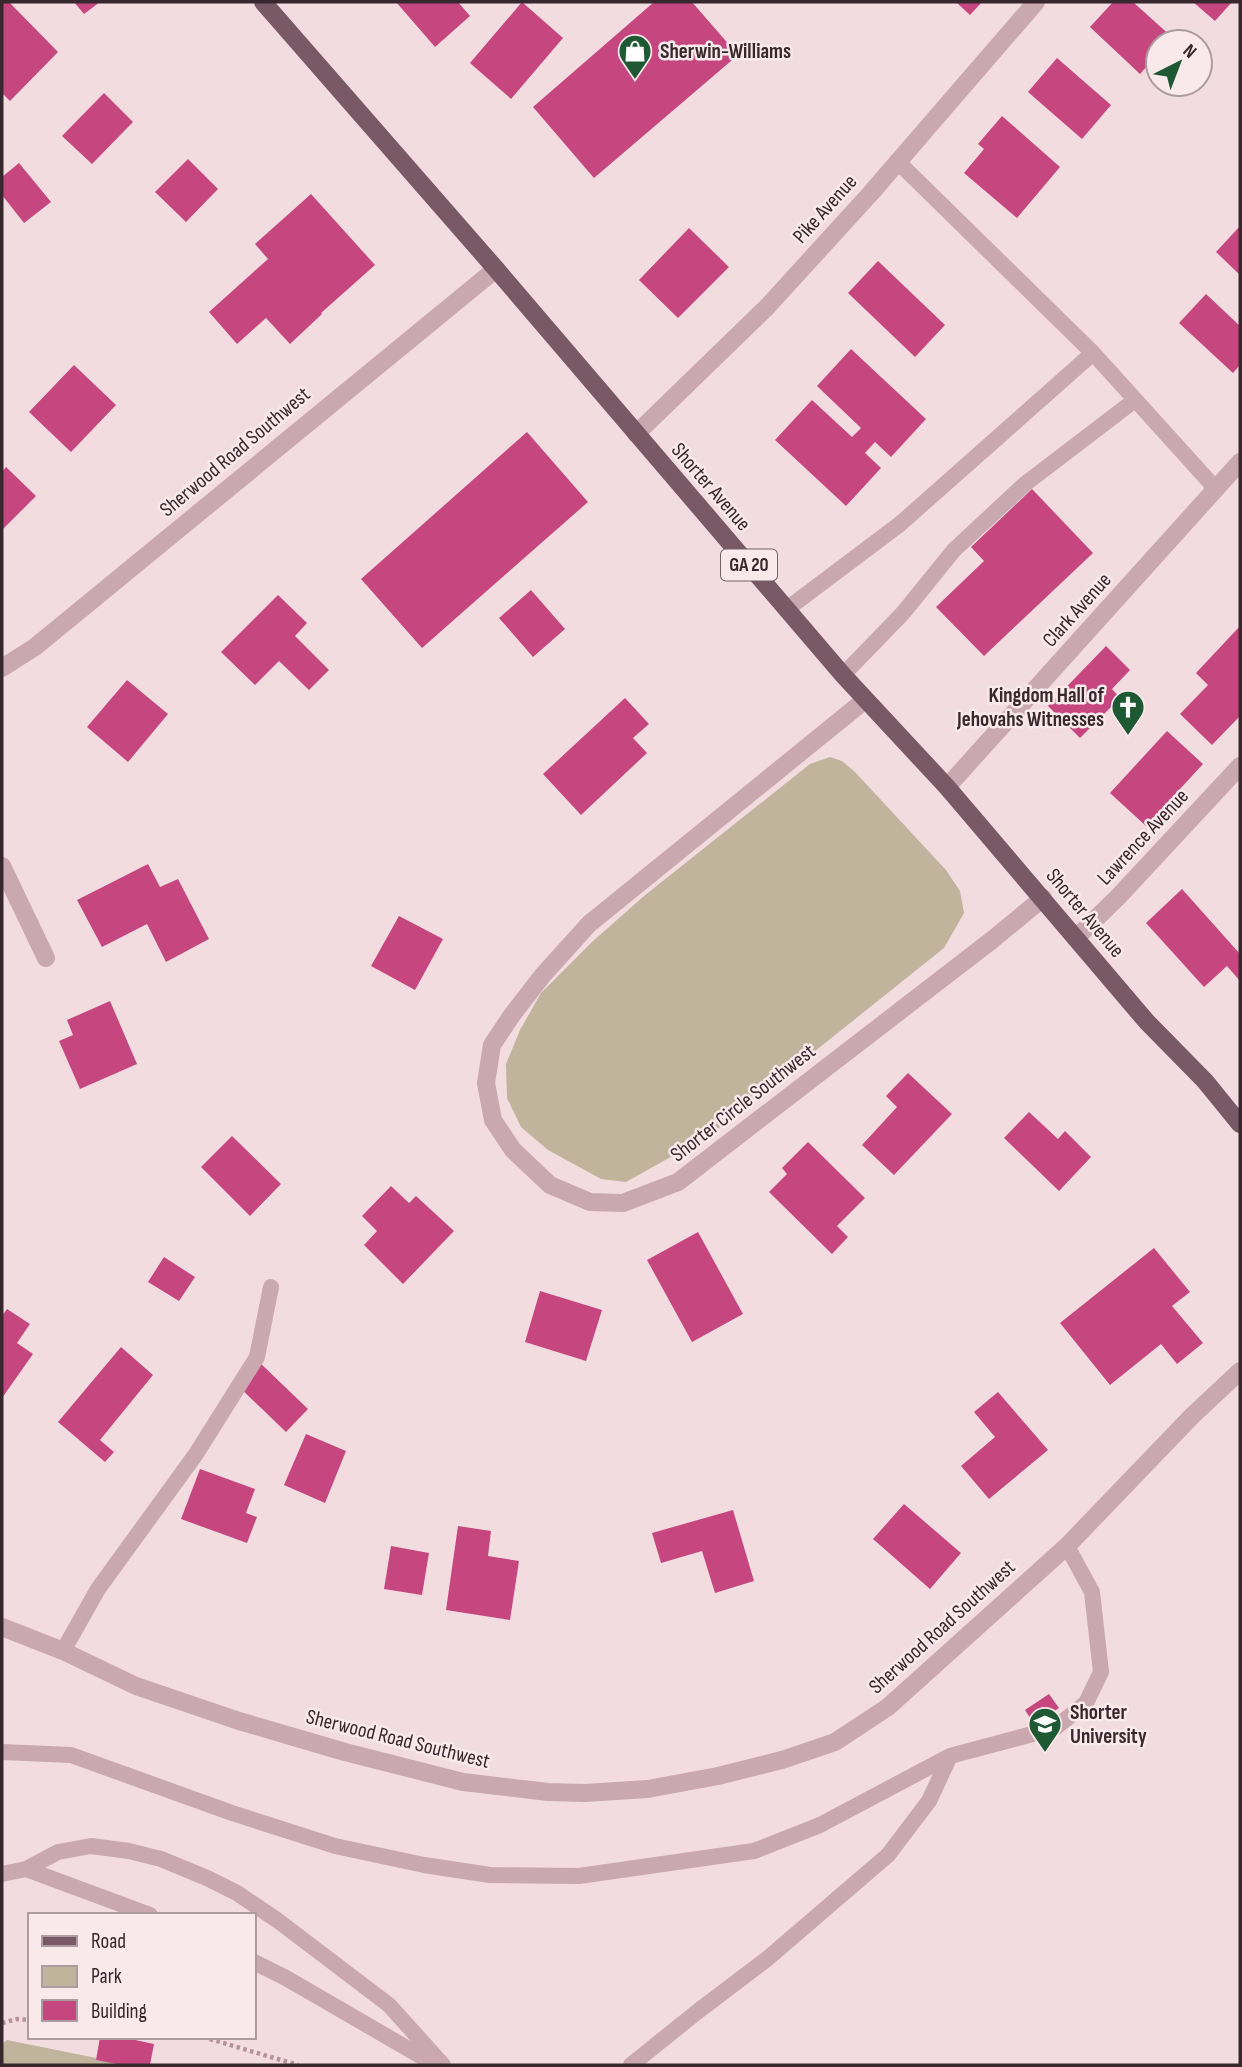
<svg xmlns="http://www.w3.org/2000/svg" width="1242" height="2067" font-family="'Sofia Sans Condensed',sans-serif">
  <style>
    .green { fill: #c1b49c }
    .building { fill: #c64780 }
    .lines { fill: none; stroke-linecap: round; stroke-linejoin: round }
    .path { stroke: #b6929c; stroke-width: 4.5; stroke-dasharray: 3.5 3.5; stroke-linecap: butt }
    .lane { stroke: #caa8b0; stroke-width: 16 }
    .street { stroke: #caa8b0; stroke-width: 18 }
    .primary { stroke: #795965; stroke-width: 18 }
    .labels { text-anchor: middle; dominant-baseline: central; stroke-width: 5; stroke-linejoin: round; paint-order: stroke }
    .shield { fill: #fae9eb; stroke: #726267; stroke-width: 2 }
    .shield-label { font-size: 19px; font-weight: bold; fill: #37282e }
    .poi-label { font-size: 21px; font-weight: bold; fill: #37282e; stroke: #fae9eb; text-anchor: start }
    .street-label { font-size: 21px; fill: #37282e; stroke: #fae9eb }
  </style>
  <rect width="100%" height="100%" fill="#f2dce0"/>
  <!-- green -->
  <path class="green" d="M 830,757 L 842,761 L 855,772 L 946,870 L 960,891 L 964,913 L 944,948 L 710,1135 L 626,1182 L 601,1179 L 548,1150 L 521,1127 L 507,1098 L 506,1064 L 520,1030 L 541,993 L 592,942 L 644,896 L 810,764 Z
    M 7,2040 L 131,2065 L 2,2065 L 2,2044 Z"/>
  <!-- building -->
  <path class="building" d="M 2,2 L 9,2 L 58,52 L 10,101 L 2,93 Z
    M 74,2 L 100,2 L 84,14 Z
    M 396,2 L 458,2 L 470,16 L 435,47 Z
    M 522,2 L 563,38 L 511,99 L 470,63 Z
    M 654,2 L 692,2 L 738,55 L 594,178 L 533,107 Z
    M 956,2 L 982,2 L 970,15 Z
    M 1113,2 L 1133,2 L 1173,38 L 1169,42 L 1158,42 L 1158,54 L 1140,74 L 1090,27 Z
    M 1193,2 L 1232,2 L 1215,21 Z
    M 1057,58 L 1111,105 L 1082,139 L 1028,92 Z
    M 104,93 L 133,122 L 92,164 L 62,136 Z
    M 1002,116 L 1060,167 L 1017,218 L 964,173 L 984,149 L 978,144 Z
    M 188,159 L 218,189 L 186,222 L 155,192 Z
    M 19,163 L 51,202 L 24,223 L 2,195 L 2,177 Z
    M 311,194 L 375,265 L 321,313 L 322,314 L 290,344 L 266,318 L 237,344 L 209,312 L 268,259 L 255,244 Z
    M 1240,226 L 1240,275 L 1216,252 Z
    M 689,228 L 729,267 L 678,318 L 639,280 Z
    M 878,261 L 945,325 L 915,357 L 848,293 Z
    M 1206,294 L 1240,326 L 1240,365 L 1233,373 L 1179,323 Z
    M 851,349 L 926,419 L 891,457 L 875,442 L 865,453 L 881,468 L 846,506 L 775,440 L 812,400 L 852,437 L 861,428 L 817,386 Z
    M 74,365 L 116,405 L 71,452 L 29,412 Z
    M 527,432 L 588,502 L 422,648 L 361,579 Z
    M 6,467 L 36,496 L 2,530 L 2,472 Z
    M 1032,489 L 1093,553 L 984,656 L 936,607 L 984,561 L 971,547 Z
    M 531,590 L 565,629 L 533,657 L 499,618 Z
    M 278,595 L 307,623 L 295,636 L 329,670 L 309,690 L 279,661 L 255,685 L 221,652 Z
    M 1240,626 L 1240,716 L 1212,745 L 1180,714 L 1208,685 L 1196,673 Z
    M 1106,646 L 1130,670 L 1112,689 L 1120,698 L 1080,738 L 1048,706 Z
    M 127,680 L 168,714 L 128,762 L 87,727 Z
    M 625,698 L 649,724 L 633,738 L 647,753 L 581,815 L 543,774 Z
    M 1167,731 L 1203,764 L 1146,826 L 1110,793 Z
    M 148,864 L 160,887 L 178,879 L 209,939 L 166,962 L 147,924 L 102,947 L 77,900 Z
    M 1182,889 L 1240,954 L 1240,981 L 1227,966 L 1204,987 L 1146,923 Z
    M 399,916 L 443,939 L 415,990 L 371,966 Z
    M 110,1001 L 137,1064 L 80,1089 L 59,1041 L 73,1035 L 67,1020 Z
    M 908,1073 L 952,1114 L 894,1175 L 862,1145 L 897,1107 L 886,1096 Z
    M 1029,1112 L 1058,1139 L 1065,1131 L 1091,1157 L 1059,1191 L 1004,1138 Z
    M 232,1136 L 281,1184 L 250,1216 L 201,1167 Z
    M 808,1142 L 865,1198 L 837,1226 L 848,1237 L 832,1254 L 769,1192 L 787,1174 L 782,1168 Z
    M 391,1186 L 409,1203 L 416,1196 L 454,1231 L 403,1284 L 364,1245 L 377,1231 L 362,1216 Z
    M 698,1232 L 743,1314 L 692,1342 L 647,1260 Z
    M 1154,1248 L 1190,1292 L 1172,1306 L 1203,1343 L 1177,1364 L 1161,1344 L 1110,1385 L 1060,1323 Z
    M 164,1257 L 195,1277 L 179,1301 L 148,1282 Z
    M 540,1291 L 602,1310 L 586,1361 L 525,1342 Z
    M 7,1309 L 30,1324 L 17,1343 L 33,1354 L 2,1398 L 2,1316 Z
    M 121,1347 L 153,1375 L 100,1440 L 114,1452 L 105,1462 L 58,1422 Z
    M 258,1361 L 308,1409 L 286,1432 L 236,1384 Z
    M 998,1392 L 1048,1450 L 989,1499 L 961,1466 L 995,1437 L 974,1412 Z
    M 306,1434 L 346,1451 L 325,1503 L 284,1485 Z
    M 200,1469 L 255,1489 L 246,1513 L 257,1517 L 247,1543 L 181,1519 Z
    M 904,1504 L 961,1553 L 930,1589 L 873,1539 Z
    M 733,1510 L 754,1581 L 715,1593 L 702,1551 L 661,1563 L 652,1533 Z
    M 458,1526 L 491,1531 L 488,1556 L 519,1561 L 510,1620 L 446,1610 Z
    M 391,1546 L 429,1553 L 422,1595 L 384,1589 Z
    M 1049,1694 L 1059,1708 L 1034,1724 L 1025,1710 Z
    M 100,2037 L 121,2037 L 154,2044 L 150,2065 L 123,2065 L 96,2060 Z"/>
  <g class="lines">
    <!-- path -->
    <path class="path" d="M 2,2023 L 17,2019 L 30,2020
      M 203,2037 L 298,2065"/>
    <!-- lane -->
    <path class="lane" d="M 897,161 L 1093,353 L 1216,489
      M 787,609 L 900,524 L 1093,353
      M 843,675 L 903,613 L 954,550 L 1025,484 L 1135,400
      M 63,1651 L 98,1589 L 196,1454 L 257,1357 L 271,1287
      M 2,1752 L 71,1755 L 232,1813 L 335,1846 L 424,1865 L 490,1875 L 579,1876 L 754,1851 L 820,1825 L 950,1756 L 1055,1728 L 1086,1703 L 1101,1672 L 1092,1592 L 1067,1546
      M 26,1869 L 58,1852 L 91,1846 L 129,1851 L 161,1859 L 207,1878 L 237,1893 L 277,1920 L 389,2005 L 443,2065
      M 2,1874 L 26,1869 L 150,1915
      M 254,1962 L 286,1978 L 436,2065
      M 631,2065 L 697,2012 L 767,1959 L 888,1855 L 929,1801 L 950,1756"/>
    <!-- street -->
    <path class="street" d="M 636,434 L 767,307 L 871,193 L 1036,2
      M 2,668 L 35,647 L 496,269
      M 865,700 L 589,924 L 543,975 L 512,1015 L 492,1045 L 486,1083 L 493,1120 L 513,1150 L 550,1185 L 590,1202 L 623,1203 L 678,1182 L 992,940 L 1043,898
      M 947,787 L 1240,462
      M 2,866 L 46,958
      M 1076,938 L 1119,896 L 1240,766
      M 2,1627 L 63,1651 L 136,1686 L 239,1721 L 345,1752 L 463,1782 L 548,1792 L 585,1793 L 648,1789 L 718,1776 L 782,1760 L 835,1742 L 888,1707 L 1067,1546 L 1192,1416 L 1240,1371"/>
    <!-- primary -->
    <path class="primary" d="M 263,2 L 496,269 L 843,675 L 947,787 L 1147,1022 L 1205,1081 L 1240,1124"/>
  </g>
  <!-- icons -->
  <defs>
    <symbol id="shop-pin" viewBox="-11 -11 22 30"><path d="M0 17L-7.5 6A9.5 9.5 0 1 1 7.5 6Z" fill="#1e5934" stroke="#fae9eb"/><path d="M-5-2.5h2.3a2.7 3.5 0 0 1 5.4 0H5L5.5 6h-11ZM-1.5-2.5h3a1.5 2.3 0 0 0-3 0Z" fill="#fff"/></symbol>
    <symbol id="church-pin" viewBox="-11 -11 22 30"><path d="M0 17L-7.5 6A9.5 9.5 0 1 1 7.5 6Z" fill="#1e5934" stroke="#fae9eb"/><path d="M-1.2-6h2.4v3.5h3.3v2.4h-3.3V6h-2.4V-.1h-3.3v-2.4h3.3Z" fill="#fff"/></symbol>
    <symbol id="university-pin" viewBox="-11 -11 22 30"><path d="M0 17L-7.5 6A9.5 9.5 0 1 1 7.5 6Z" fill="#1e5934" stroke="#fae9eb"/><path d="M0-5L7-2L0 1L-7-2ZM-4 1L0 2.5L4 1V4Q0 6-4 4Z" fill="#fff"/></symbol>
  </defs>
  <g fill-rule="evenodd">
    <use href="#shop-pin" x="616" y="32" width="38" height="52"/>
    <use href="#church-pin" x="1109" y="688" width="38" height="52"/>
    <use href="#university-pin" x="1026" y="1705" width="38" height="52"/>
  </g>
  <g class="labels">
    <!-- shield labels -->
    <rect class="shield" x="721" y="549.5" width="56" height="31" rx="5"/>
    <g class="shield-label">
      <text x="749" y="565">GA 20</text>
    </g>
    <!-- poi labels -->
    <g class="poi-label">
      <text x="660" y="51">Sherwin-Williams</text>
      <text x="1104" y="695" text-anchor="end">Kingdom Hall of<tspan x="1104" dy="24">Jehovahs Witnesses</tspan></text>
      <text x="1070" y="1712">Shorter<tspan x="1070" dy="24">University</tspan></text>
    </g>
    <!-- street labels -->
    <g class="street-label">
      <text transform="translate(825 209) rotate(-48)">Pike Avenue</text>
      <text transform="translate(235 452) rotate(-40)">Sherwood Road Southwest</text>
      <text transform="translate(711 487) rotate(49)">Shorter Avenue</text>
      <text transform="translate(1077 610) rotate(-48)">Clark Avenue</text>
      <text transform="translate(1143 837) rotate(-47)">Lawrence Avenue</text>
      <text transform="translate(1085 913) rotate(50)">Shorter Avenue</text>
      <text transform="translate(743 1103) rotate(-38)">Shorter Circle Southwest</text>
      <text transform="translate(942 1627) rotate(-42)">Sherwood Road Southwest</text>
      <text transform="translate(398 1739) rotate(14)">Sherwood Road Southwest</text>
    </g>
  </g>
  <!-- border -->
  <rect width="1242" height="2067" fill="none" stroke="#37282e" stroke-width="7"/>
  <!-- legend -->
  <rect x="28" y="1913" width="228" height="126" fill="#fae9eb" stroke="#ac9c9f" stroke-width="2"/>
  <rect x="42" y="1936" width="35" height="10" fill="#795965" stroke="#ac9c9f" stroke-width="2"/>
  <text x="91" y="1948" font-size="21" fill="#37282e">Road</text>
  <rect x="42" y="1966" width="35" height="21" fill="#c1b49c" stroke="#ac9c9f" stroke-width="2"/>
  <text x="91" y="1983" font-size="21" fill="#37282e">Park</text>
  <rect x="42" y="2000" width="35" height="21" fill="#c64780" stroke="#ac9c9f" stroke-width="2"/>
  <text x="91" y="2018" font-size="21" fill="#37282e">Building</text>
  <!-- north arrow -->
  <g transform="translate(1179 63) rotate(42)"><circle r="33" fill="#fae9eb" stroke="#ac9c9f" stroke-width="2"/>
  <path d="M0-5L12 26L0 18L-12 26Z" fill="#1e5934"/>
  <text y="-10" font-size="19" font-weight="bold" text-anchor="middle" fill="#37282e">N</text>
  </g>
</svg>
